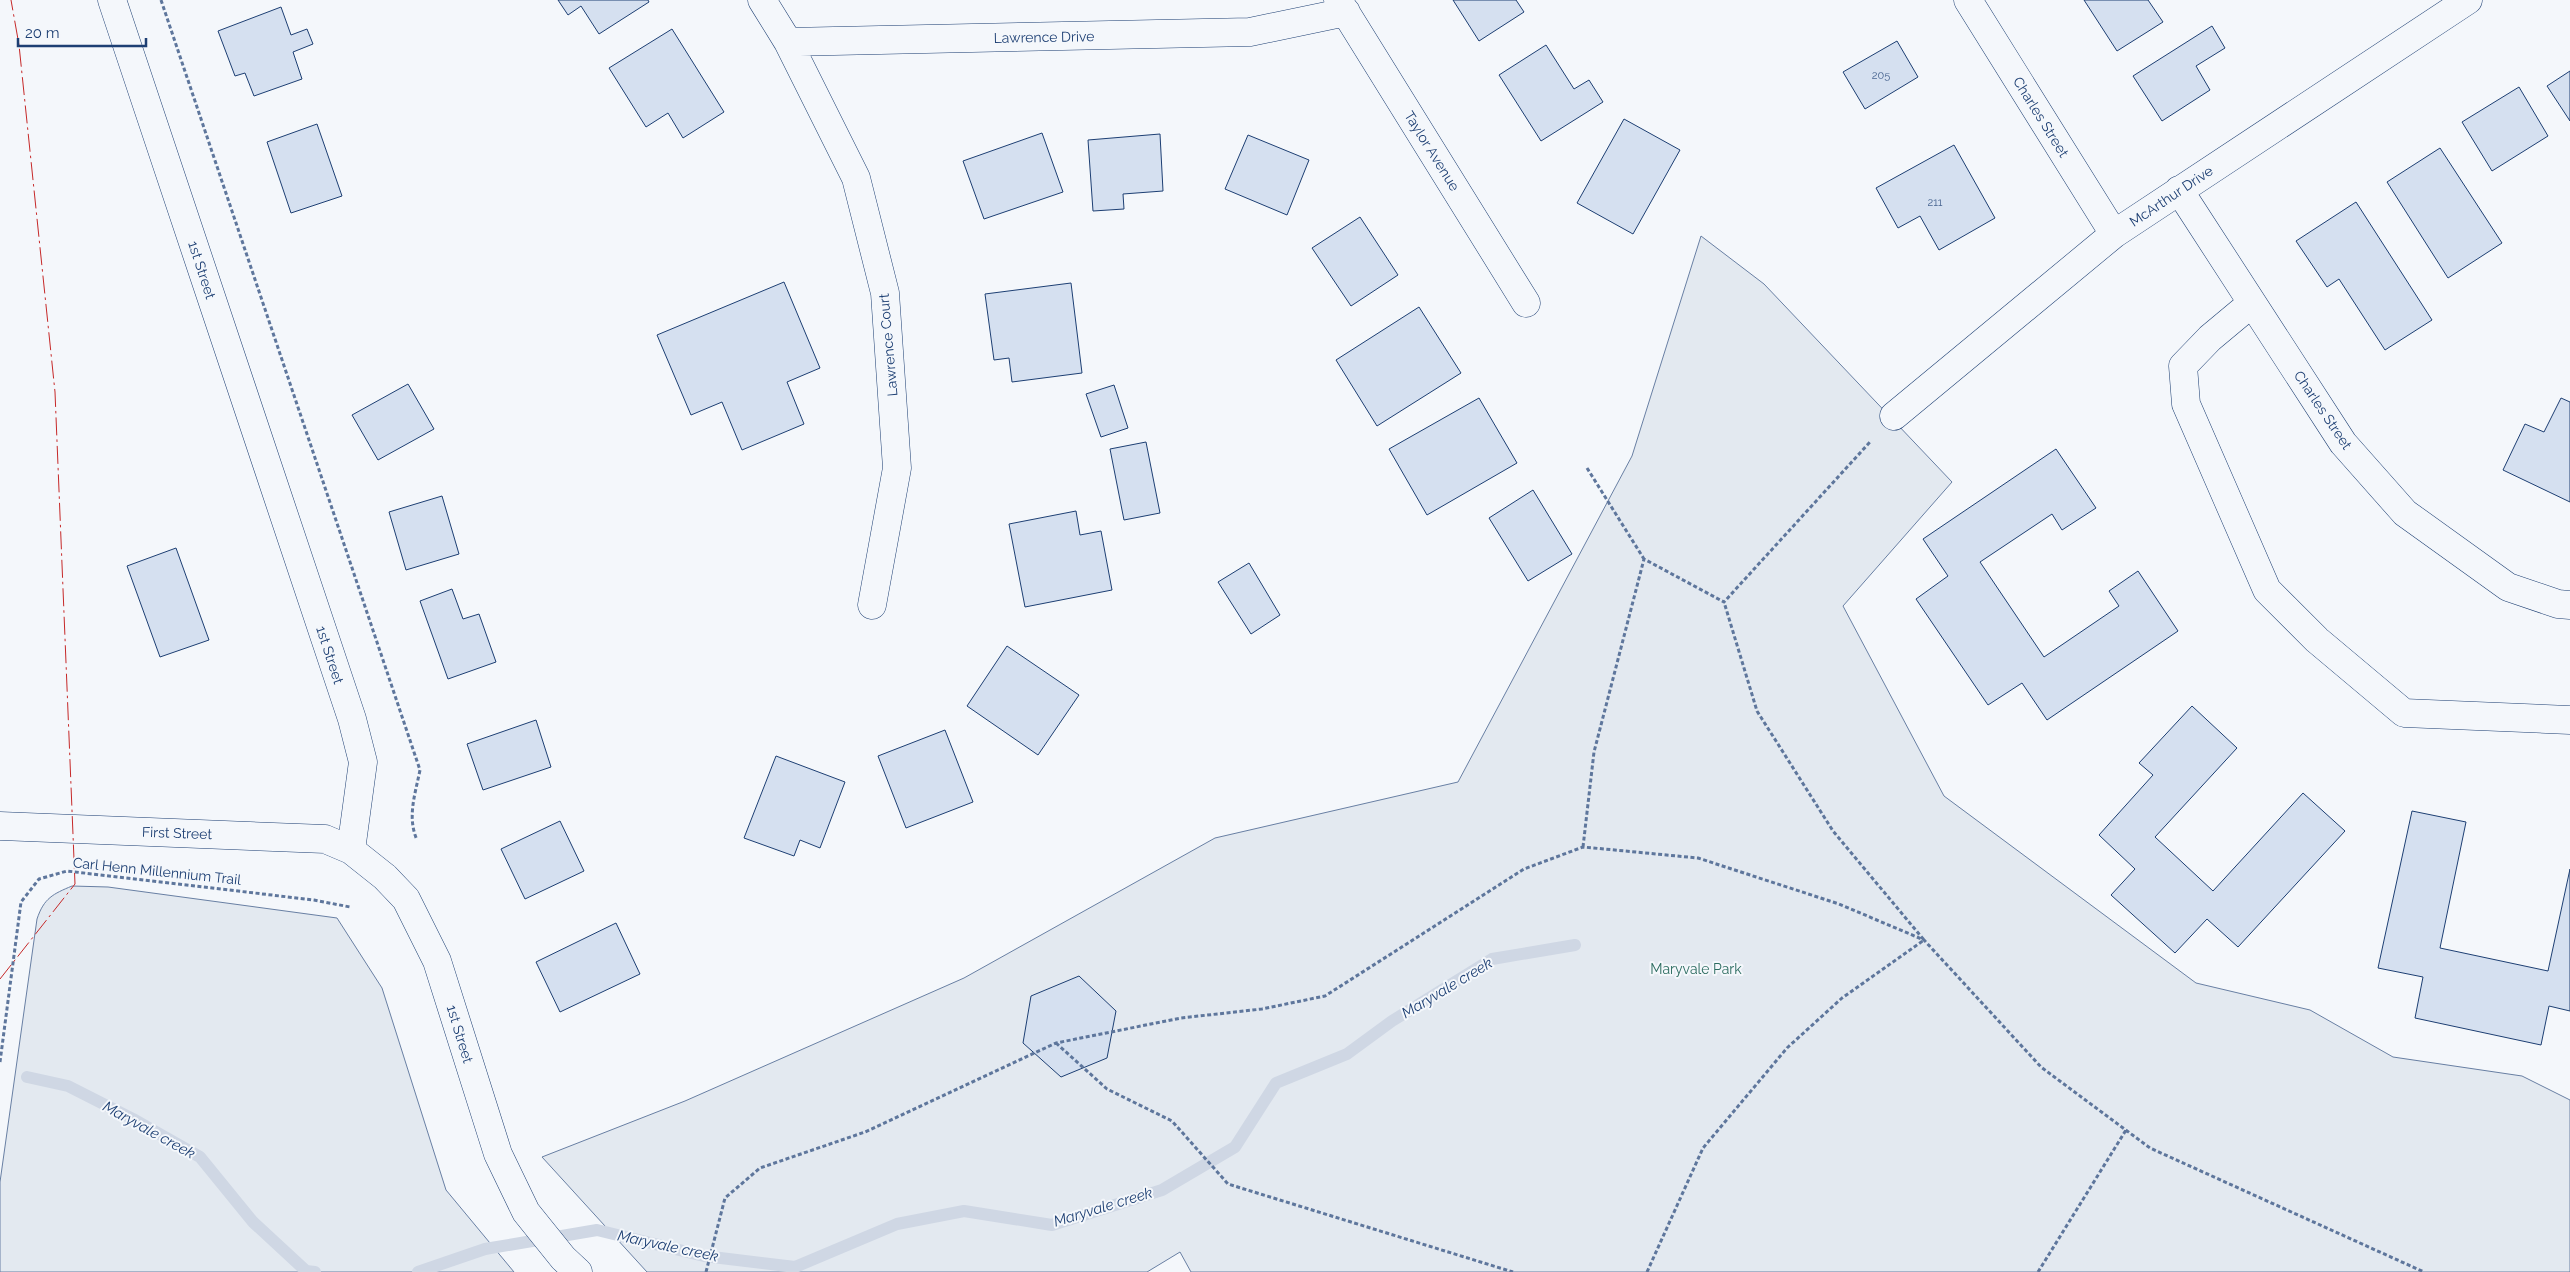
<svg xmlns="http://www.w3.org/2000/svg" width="2570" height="1272" font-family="Raleway,sans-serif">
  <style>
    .green { fill: #e3e9f0; stroke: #687fa3 }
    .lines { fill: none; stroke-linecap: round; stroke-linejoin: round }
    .stream { stroke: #cfd7e4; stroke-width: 12 }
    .building { fill: #d5e0f0; stroke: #1d3f73 }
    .minor-casing { stroke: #1d3f73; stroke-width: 29 }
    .path { stroke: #5e769c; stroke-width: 3; stroke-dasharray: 4 2.5; stroke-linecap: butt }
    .minor { stroke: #f4f7fb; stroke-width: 28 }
    .power { stroke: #c62828; stroke-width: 1; stroke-dasharray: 18 4 2.5 4; stroke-linecap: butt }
    .labels { text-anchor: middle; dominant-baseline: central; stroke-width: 4; stroke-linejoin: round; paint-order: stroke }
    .number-label { font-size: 11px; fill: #4b6792 }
    .street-label { font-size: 14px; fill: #1d3f73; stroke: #f4f7fb }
    .park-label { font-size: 14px; fill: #2c6c60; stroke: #f4f7fb }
    .water-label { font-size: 15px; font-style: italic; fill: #1d3f73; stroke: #f4f7fb }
  </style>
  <rect width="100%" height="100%" fill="#f4f7fb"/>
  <!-- green -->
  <path class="green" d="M 1701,236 L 1764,284 L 1952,482 L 1843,606 L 1944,796 L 2196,983 L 2310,1010 L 2393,1057 L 2522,1076 L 2570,1100 L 2570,1272 L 1191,1272 L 1180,1252 L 1147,1272 L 647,1272 L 542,1157 L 685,1101 L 964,978 L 1215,838 L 1458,782 L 1632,456 Z
    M 72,886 L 108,887 L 337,918 L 382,988 L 446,1190 L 514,1272 L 0,1272 L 0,1182 L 37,919 C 44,898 53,894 72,886 Z"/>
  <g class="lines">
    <!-- stream -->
    <path class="stream" d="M 27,1077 L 68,1086 L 133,1119 L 200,1157 L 253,1222 L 306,1271 L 315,1272
      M 418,1272 L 485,1249 L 597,1230 L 704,1256 L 795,1267 L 897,1224 L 964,1211 L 1052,1225 L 1162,1190 L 1235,1147 L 1276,1083 L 1347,1054 L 1392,1021 L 1492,959 L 1575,945"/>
  </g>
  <!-- building -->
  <path class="building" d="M 558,0 L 648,0 L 649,2 L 599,34 L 581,6 L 568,15 Z
    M 1453,0 L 1516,0 L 1524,12 L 1479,41 Z
    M 2084,0 L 2148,0 L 2163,22 L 2117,51 Z
    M 281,7 L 291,35 L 307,29 L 313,44 L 293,52 L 302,79 L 254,96 L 245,73 L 235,76 L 218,31 Z
    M 2212,26 L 2225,48 L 2196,66 L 2210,90 L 2162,121 L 2133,76 Z
    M 672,29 L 724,112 L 683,138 L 668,113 L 646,127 L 609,68 Z
    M 1897,41 L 1918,77 L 1865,109 L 1843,72 Z
    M 1546,45 L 1574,89 L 1589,80 L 1603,102 L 1541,141 L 1499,75 Z
    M 2570,71 L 2570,121 L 2547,86 Z
    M 2519,87 L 2548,136 L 2492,171 L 2462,122 Z
    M 1624,119 L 1680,150 L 1633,234 L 1577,203 Z
    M 317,124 L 342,196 L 291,213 L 267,142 Z
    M 1042,133 L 1063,192 L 984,219 L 963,161 Z
    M 1160,134 L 1163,191 L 1123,194 L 1124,209 L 1093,211 L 1088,140 Z
    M 1248,135 L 1309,160 L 1287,215 L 1225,189 Z
    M 1954,145 L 1995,218 L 1939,250 L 1920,216 L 1898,228 L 1876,188 Z
    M 2440,148 L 2502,243 L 2448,278 L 2387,182 Z
    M 2356,202 L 2432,320 L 2385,350 L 2339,279 L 2327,287 L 2296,241 Z
    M 1360,217 L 1398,275 L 1351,306 L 1312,248 Z
    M 784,282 L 820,368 L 787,382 L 804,424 L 742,450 L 722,402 L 691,415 L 657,335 Z
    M 1071,283 L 1082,373 L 1012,382 L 1009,358 L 994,360 L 985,294 Z
    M 1419,307 L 1461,373 L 1377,426 L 1336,360 Z
    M 408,384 L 434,429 L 378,460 L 352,415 Z
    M 1114,385 L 1128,428 L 1101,437 L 1086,394 Z
    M 1479,398 L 1517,463 L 1427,515 L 1389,449 Z
    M 2561,398 L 2570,402 L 2570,502 L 2503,470 L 2525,424 L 2544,432 Z
    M 1146,442 L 1160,513 L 1124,520 L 1110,449 Z
    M 2056,449 L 2096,508 L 2062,530 L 2052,514 L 1980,562 L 2044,657 L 2119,606 L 2109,591 L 2138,571 L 2178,631 L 2047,720 L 2022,683 L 1988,705 L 1916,599 L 1948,576 L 1923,539 Z
    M 1533,490 L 1572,554 L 1528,581 L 1489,518 Z
    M 442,496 L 459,554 L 406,570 L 389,512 Z
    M 1076,511 L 1080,535 L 1101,531 L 1112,590 L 1025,607 L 1009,524 Z
    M 176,548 L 209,640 L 160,657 L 127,566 Z
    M 1249,563 L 1280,615 L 1251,634 L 1218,582 Z
    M 452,589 L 463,619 L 479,614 L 496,662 L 448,679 L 420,601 Z
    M 1007,646 L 1079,695 L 1038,755 L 967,706 Z
    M 2192,706 L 2237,748 L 2155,837 L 2213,891 L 2303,793 L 2345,831 L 2238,947 L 2207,919 L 2175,953 L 2111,895 L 2135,869 L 2099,835 L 2153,775 L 2139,763 Z
    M 536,720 L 551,767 L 483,790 L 467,744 Z
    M 945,730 L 973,802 L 906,828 L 878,756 Z
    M 776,756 L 845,782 L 820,848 L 800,840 L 794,856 L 744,838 Z
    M 2412,811 L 2466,822 L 2440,948 L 2548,971 L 2570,869 L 2570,1011 L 2549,1006 L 2541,1045 L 2415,1018 L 2423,977 L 2378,968 Z
    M 560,821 L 584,871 L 525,899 L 501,849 Z
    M 616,923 L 640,974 L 560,1012 L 536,962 Z
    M 1079,976 L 1116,1011 L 1107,1058 L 1061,1077 L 1023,1043 L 1031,996 Z"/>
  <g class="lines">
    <defs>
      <path id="minor" d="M 112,0 L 352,719 L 363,762 L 351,850
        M 762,0 L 788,42 L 856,178 L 885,293 L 897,468 L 872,605
        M 1338,0 L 1526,303
        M 1968,0 L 2114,234
        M 788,42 L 1250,32 L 1346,12
        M 2179,190 L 2343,443 L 2405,513 L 2508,587 L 2558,604 L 2570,605
        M 2252,303 L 2210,338 L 2183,366 L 2186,404 L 2267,590 L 2317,640 L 2404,713 L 2570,720
        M 1894,416 L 2114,234 L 2468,0
        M 0,826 L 325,839 L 351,850 L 385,877 L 406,899 L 437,961 L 498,1154 L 526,1212 L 563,1258 L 578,1272"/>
    </defs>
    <!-- minor casing -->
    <use href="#minor" class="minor-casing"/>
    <!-- path -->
    <path class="path" d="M 161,0 L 420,770 C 415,795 407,817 417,840
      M 1587,468 L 1644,559
      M 1583,847 L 1594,752 L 1644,559 L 1724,602 L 1870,442
      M 1056,1043 L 1107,1089 L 1172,1121 L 1228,1184 L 1513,1272
      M 0,1062 L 21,902 L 39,879 L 67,871 L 314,900 L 350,907
      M 706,1272 L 725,1198 L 760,1168 L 865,1132 L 1056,1043 L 1181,1018 L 1262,1009 L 1325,996 L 1524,869 L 1583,847 L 1698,858 L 1839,904 L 1924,940 L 2041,1067 L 2150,1148 L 2424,1272
      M 1647,1272 L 1703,1148 L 1787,1048 L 1842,998 L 1924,940 L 1833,831 L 1757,711 L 1724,602
      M 2038,1272 L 2126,1130"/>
    <!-- minor -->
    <use href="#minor" class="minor"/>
    <!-- power -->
    <path class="power" d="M 0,979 L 75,884 L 55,392 L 19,45 L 11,0"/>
  </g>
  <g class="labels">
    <!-- number labels -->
    <g class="number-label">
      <text x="1881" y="75">205</text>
      <text x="1935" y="202">211</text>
    </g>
    <!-- street labels -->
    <g class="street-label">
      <text transform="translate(1044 37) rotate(-1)">Lawrence Drive</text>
      <text transform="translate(2041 117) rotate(58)">Charles Street</text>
      <text transform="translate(1432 151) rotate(58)">Taylor Avenue</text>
      <text transform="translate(2171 196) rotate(-34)">McArthur Drive</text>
      <text transform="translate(202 270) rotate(72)">1st Street</text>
      <text transform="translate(888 345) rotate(-95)">Lawrence Court</text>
      <text transform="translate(2323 410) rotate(56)">Charles Street</text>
      <text transform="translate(330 655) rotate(72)">1st Street</text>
      <text transform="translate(177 833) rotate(2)">First Street</text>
      <text transform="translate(157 871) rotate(6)">Carl Henn Millennium Trail</text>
      <text transform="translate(460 1034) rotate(73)">1st Street</text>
    </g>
    <!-- park labels -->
    <g class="park-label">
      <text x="1696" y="969">Maryvale Park</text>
    </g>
    <!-- water labels -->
    <g class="water-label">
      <text transform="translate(1447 988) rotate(-31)">Maryvale creek</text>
      <text transform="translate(149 1130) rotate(29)">Maryvale creek</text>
      <text transform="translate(1103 1207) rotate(-17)">Maryvale creek</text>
      <text transform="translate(668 1246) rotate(12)">Maryvale creek</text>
    </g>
  </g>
  <!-- scale -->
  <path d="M18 38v8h128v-8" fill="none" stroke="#1d3f73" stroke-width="2.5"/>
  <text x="25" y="38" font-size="15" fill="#1d3f73" stroke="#f4f7fb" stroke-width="4" paint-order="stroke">20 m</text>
</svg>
